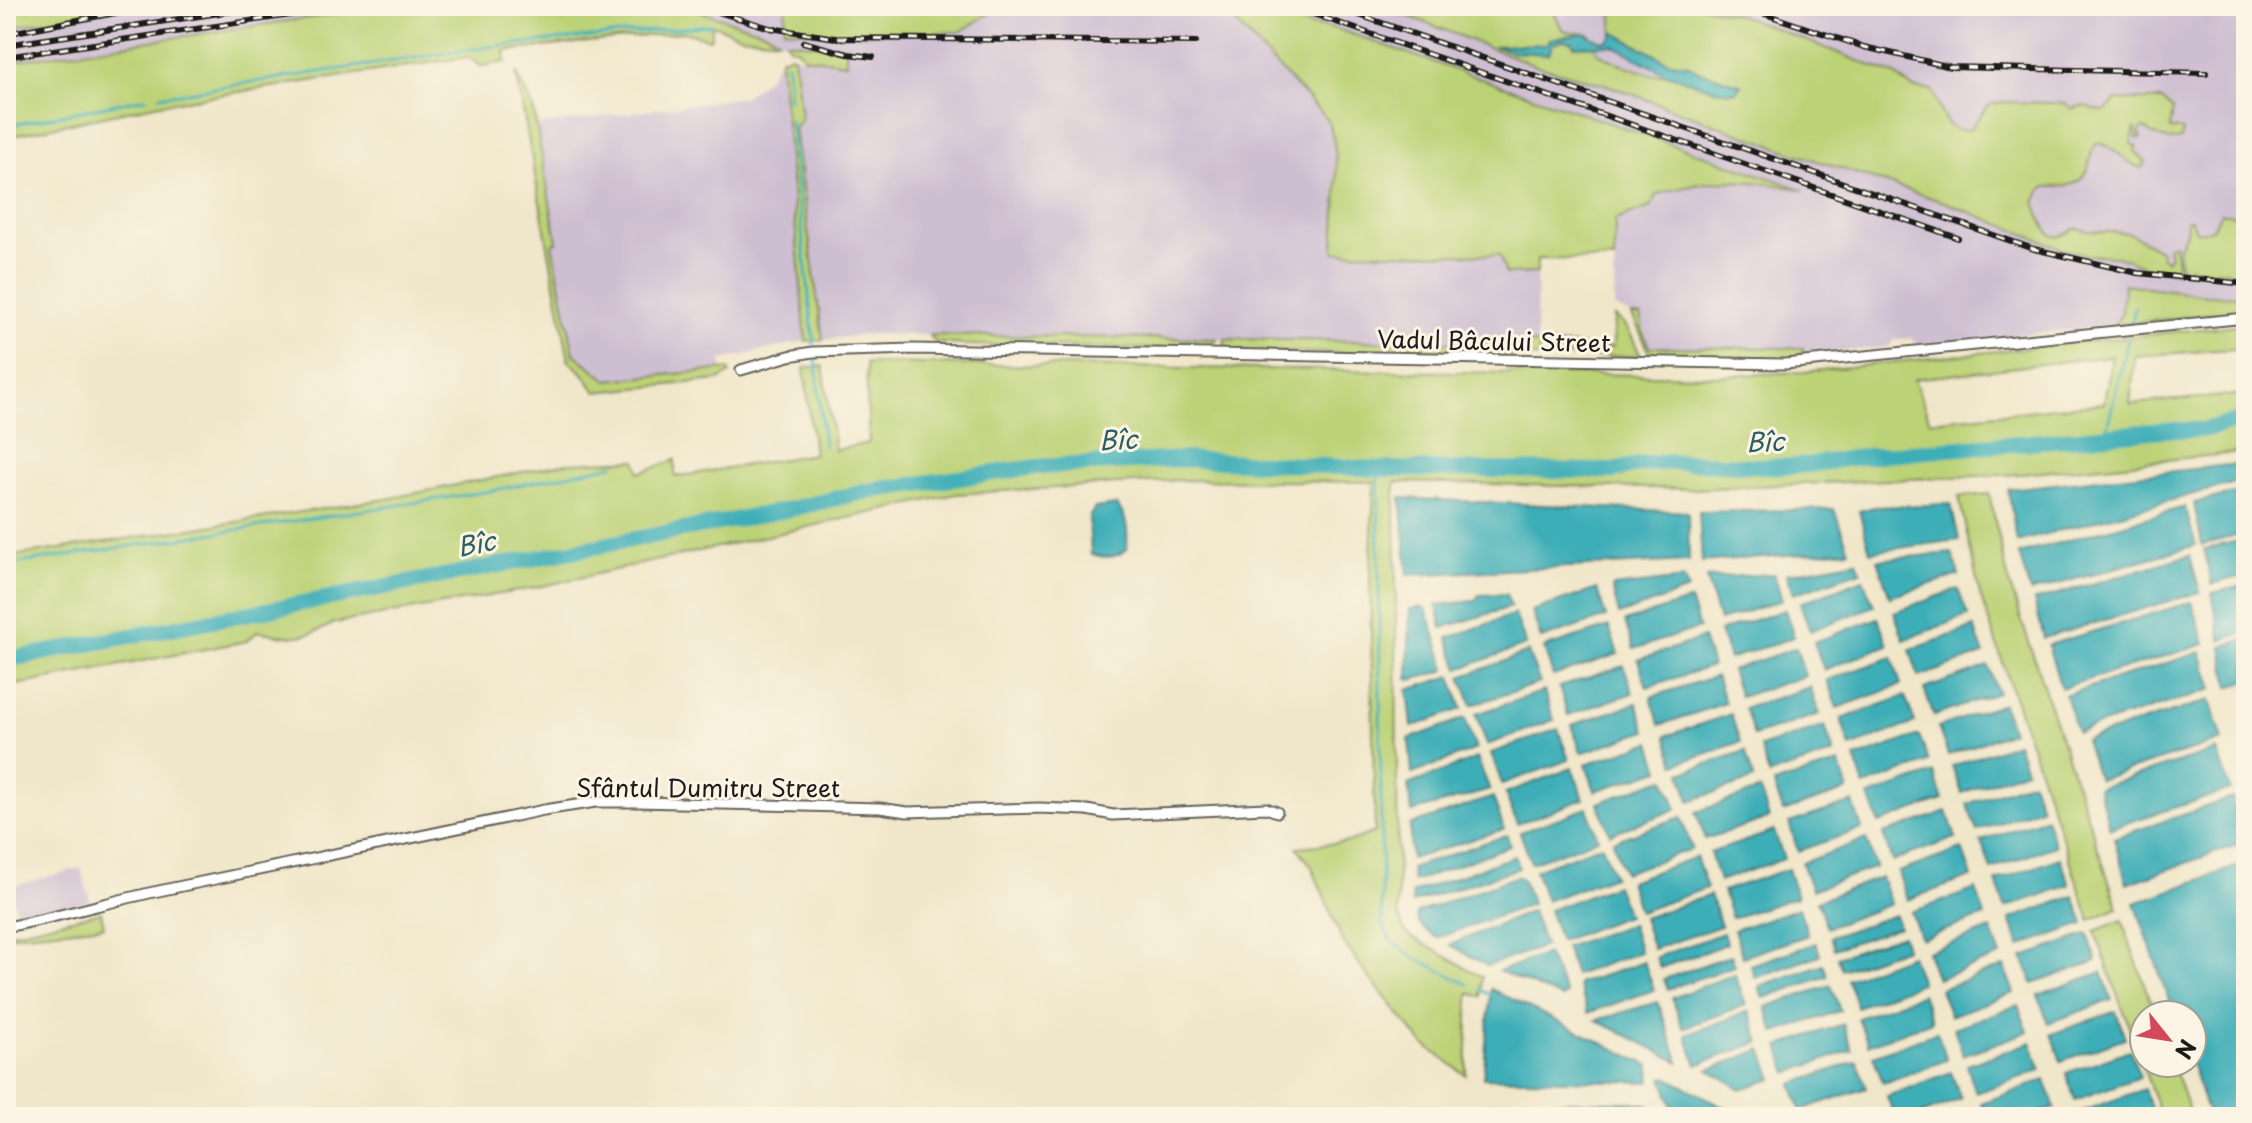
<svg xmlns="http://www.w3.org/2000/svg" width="2252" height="1123" font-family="'Playpen Sans',sans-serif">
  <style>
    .industrial { fill: #cebed1 }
    .green { fill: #bcd276; stroke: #6c7749; stroke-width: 2; fill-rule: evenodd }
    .water { fill: #3daeb7; stroke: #2c656a; stroke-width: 2 }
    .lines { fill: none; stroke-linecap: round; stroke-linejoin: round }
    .stream { stroke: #3daeb7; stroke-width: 3 }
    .river { stroke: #3daeb7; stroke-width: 16 }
    .minor-casing { stroke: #666359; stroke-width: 13 }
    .minor { stroke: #fff; stroke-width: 9 }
    .rail-casing { stroke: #1c1c1c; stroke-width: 6 }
    .rail { stroke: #fcf5e5; stroke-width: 3; stroke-dasharray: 9; stroke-linecap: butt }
    .labels { text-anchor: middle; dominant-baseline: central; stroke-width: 6; stroke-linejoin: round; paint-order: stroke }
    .street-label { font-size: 24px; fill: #1c1c1c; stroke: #fcf5e5 }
    .water-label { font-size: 26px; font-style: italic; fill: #2b5e62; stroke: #fcf5e5 }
  </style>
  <rect width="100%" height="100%" fill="#fcf5e5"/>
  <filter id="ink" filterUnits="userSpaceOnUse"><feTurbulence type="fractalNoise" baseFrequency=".0125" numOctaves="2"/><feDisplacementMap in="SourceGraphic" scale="16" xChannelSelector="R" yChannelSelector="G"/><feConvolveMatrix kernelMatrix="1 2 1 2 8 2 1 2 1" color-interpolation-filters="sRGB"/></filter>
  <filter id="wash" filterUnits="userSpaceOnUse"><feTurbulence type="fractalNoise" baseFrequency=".006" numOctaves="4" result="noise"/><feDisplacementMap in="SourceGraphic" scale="32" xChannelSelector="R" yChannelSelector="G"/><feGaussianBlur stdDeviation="1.8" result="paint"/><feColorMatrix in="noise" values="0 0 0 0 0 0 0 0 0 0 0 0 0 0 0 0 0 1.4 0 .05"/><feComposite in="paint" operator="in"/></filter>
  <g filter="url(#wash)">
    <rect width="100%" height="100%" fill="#f0e6c9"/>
    <!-- industrial -->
    <path class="industrial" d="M 42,6 L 539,6 L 6,90 L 6,11 Z
      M 642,6 L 2246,6 L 2246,296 L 2207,295 L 2125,284 L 2122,312 L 2115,325 L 1938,343 L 1918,344 L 1911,338 L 1893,340 L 1889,347 L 1803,355 L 1803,348 L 1650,347 L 1640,316 L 1632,315 L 1614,307 L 1615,220 L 1651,207 L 1656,195 L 1688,185 L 1711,181 L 1757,180 L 1796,188 L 1233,20 L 1327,119 L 1333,133 L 1335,154 L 1335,252 L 1500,255 L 1507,274 L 1537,273 L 1536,344 L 872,334 L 823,340 L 793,129 L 801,118 L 794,56 L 846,63 L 846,48 L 741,36 L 686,15 Z
      M 780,58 L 806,341 L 721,360 L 722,370 L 607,380 L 574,354 L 551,243 L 557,242 L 536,126 L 744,97 L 768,78 Z
      M 81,868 L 90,900 L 57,911 L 18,920 L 10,887 Z"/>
    <!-- green -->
    <path class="green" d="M 42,6 L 136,6 L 6,28 L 6,11 Z
      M 391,6 L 683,6 L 766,32 L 779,40 L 741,36 L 713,25 L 710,39 L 683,32 L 505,51 L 506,62 L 481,66 L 468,57 L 160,104 L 6,137 L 6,62 Z
      M 786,6 L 1248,6 L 1245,14 L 1337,29 L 1804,190 C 1746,178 1713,177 1656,195 L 1651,207 L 1615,220 L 1614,260 L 1537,259 L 1537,273 L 1506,274 L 1499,255 L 1334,252 C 1335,213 1343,155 1327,119 L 1233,20 L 1212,9 L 997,8 L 960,32 L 832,34 L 784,29 Z
      M 1369,6 L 1550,6 C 1569,36 1552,29 1589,34 L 1598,53 L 1620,64 L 1652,75 L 1668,74 L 1719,90 L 1735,90 L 1740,84 L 1698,71 L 1688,65 L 1666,61 L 1613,32 L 1611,6 L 1701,6 L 1740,15 L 1895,75 L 1913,88 L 1932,90 C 1940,108 1944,136 1970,129 L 1989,105 L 2001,102 L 2057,103 L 2067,104 L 2071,109 C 2088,101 2090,111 2105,111 L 2116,100 L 2162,100 L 2173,109 L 2170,129 L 2183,130 L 2181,139 C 2167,143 2154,135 2143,128 L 2139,132 L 2141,138 L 2137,139 L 2135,127 L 2131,144 L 2136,146 L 2135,151 L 2146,162 L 2141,168 C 2125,163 2115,146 2098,143 C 2091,149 2092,152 2090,160 C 2084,187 2068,187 2045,187 L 2040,191 L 2035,203 C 2040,214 2046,243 2063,235 C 2068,233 2071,230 2075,228 L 2088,231 L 2129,233 L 2160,250 L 2162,257 L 2166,260 L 2170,255 L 2168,247 L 2174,244 L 2178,272 L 2145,267 L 2118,256 L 2087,255 L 2063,249 L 1944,202 L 1793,153 L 1607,85 L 1535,65 L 1408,16 Z
      M 786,41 L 846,48 L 846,63 L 804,57 L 798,49 L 789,47 Z
      M 790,55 L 794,56 L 801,118 L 794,129 L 823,340 L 806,341 L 780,58 Z
      M 516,72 L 533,107 L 557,242 L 552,244 L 574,354 L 607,380 L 729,369 L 730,373 L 719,380 L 596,392 L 582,372 L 569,361 Z
      M 2221,213 L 2235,215 L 2240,222 L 2246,213 L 2246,278 C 2237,277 2233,273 2225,271 C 2213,268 2203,275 2190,267 L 2187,272 L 2183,272 C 2169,239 2190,244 2186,221 L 2191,219 L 2196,231 L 2203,232 L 2212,229 Z
      M 2124,284 L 2207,295 L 2246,296 L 2246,310 L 2115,325 L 2122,312 Z
      M 1632,315 L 1640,315 L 1643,332 L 1650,347 L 1803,348 L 1803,355 L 1795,359 L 1652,358 Z
      M 1614,317 C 1629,325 1634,342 1641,357 L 1548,356 L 1546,344 L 1613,347 Z
      M 2246,324 L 2246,348 L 2135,356 L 2130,404 L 2246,394 L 2246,452 L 2021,474 L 1692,489 L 1395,482 L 1398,912 L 1404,930 L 1412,937 L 1482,977 L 1481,997 L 1469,993 L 1466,1075 L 1423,1044 L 1367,975 L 1342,940 L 1312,867 L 1297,847 L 1348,842 L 1375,832 L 1370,584 L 1374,482 L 1182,480 L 956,494 L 529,589 L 335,623 C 304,639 292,639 258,631 L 247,641 L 6,687 L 6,557 L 386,499 L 567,463 L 636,460 L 639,473 L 675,460 L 675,477 L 814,454 L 804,368 L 823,366 L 835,450 L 869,443 L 866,363 L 1720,376 L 1803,372 ZM 2112,356 L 2104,403 L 1930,421 L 1914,379 Z
      M 929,335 L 1217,339 L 1214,344 L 1205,350 L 965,345 L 936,343 Z
      M 1225,339 L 1539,344 L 1539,357 L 1233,351 L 1224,345 Z
      M 1989,494 L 2010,586 L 2118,908 L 2090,920 L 1980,595 L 1959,497 Z
      M 101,912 L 104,926 L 6,936 L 6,934 Z
      M 2122,920 L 2155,1015 L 2144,1015 L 2144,1063 L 2172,1063 L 2191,1117 L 2161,1117 L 2095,931 Z"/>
    <!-- water -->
    <path class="water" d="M 1613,32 L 1666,61 L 1688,65 L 1698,71 L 1742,85 L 1735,92 L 1719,91 L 1664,73 L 1613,45 L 1574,46 L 1572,42 L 1562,40 L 1553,44 L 1548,54 L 1513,52 L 1494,46 L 1547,44 L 1550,39 L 1584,33 L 1603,42 L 1611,39 Z
      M 2246,463 L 2246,480 L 2017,542 L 2008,489 Z
      M 2246,490 L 2246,533 L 2202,545 L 2194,503 Z
      M 1401,498 L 1688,512 L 1689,561 L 1408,575 Z
      M 1951,504 L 1959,540 L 1870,552 L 1859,511 L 1874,507 Z
      M 1116,505 C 1128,516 1128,533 1127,549 C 1116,559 1104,558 1091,554 L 1089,517 L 1095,508 Z
      M 2185,507 L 2196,545 L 2030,592 L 2019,554 Z
      M 1834,509 L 1849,550 L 1702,562 L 1699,512 Z
      M 2246,539 L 2246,575 L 2212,584 L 2204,549 Z
      M 1952,553 L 1959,575 L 1890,597 L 1877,560 Z
      M 2190,555 L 2200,592 L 2044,638 L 2034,601 Z
      M 1857,561 L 1861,571 L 1793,594 L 1786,574 Z
      M 1774,574 L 1782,600 L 1719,621 L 1706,578 Z
      M 1684,579 L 1688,590 L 1619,615 L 1612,587 Z
      M 1863,579 L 1874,606 L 1810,631 L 1800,603 Z
      M 2246,585 L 2246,632 L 2221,640 L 2212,593 Z
      M 1597,589 L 1606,617 L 1541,639 L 1532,611 Z
      M 1958,589 L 1968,616 L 1904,640 L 1894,612 Z
      M 1506,594 L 1511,607 L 1442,628 L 1437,605 L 1475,601 L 1479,595 Z
      M 1690,600 L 1699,628 L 1634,649 L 1625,622 Z
      M 2192,602 L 2205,644 L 2061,688 L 2048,645 Z
      M 1421,607 L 1426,608 L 1446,668 L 1444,671 L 1411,680 L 1408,678 L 1410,609 Z
      M 1785,610 L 1794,637 L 1729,659 L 1720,631 Z
      M 1515,614 L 1526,645 L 1459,669 L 1448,638 Z
      M 1878,618 L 1888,645 L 1824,670 L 1814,642 Z
      M 1609,627 L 1618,654 L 1553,676 L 1544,648 Z
      M 1974,627 L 1984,654 L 1919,677 L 1910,650 Z
      M 1703,638 L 1712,666 L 1647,687 L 1638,660 Z
      M 2246,639 L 2246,682 L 2229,687 L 2222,646 Z
      M 1796,648 L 1805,676 L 1740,697 L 1731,670 Z
      M 1528,652 L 1540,683 L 1472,705 L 1461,677 Z
      M 2201,652 L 2213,689 L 2077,732 L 2065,695 Z
      M 1892,657 L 1901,685 L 1837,708 L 1827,680 Z
      M 1624,666 L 1633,693 L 1568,715 L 1559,687 Z
      M 1988,666 L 1998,693 L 1934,716 L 1924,689 Z
      M 1451,676 L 1462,709 L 1412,727 L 1408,690 Z
      M 1716,676 L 1725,703 L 1660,725 L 1651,697 Z
      M 1810,687 L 1819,714 L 1754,736 L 1745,708 Z
      M 1544,691 L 1554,720 L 1487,745 L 1476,714 Z
      M 1905,696 L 1915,723 L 1850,747 L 1841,719 Z
      M 2210,700 L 2223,740 L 2098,780 L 2085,740 Z
      M 1637,703 L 1646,731 L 1581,753 L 1572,725 Z
      M 2003,704 L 2012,732 L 1948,755 L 1938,727 Z
      M 1731,714 L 1740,742 L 1675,764 L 1666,736 Z
      M 1465,718 L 1476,749 L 1412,774 L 1409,739 Z
      M 1825,726 L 1834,753 L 1769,775 L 1760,747 Z
      M 1558,729 L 1569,760 L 1502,784 L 1491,753 Z
      M 1919,735 L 1929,762 L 1864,786 L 1855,758 Z
      M 1651,742 L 1660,770 L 1595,791 L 1586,764 Z
      M 2017,743 L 2026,770 L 1962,793 L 1952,766 Z
      M 2217,750 L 2230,790 L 2110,828 L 2098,788 Z
      M 1745,751 L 1754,779 L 1690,801 L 1681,773 Z
      M 1477,758 L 1490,790 L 1412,812 L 1408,785 Z
      M 1839,763 L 1848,790 L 1783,812 L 1774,784 Z
      M 1572,768 L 1584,799 L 1517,824 L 1505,793 Z
      M 1934,773 L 1943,800 L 1879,823 L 1869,796 Z
      M 1665,778 L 1677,809 L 1610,834 L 1598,803 Z
      M 2032,781 L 2041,808 L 1977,831 L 1967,804 Z
      M 1760,790 L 1769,818 L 1705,839 L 1696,812 Z
      M 1493,797 L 1504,829 L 1411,859 L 1410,825 Z
      M 2232,798 L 2242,843 L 2127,884 L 2114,838 Z
      M 1853,802 L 1862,829 L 1798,851 L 1789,823 Z
      M 1587,808 L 1598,839 L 1531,863 L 1520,832 Z
      M 1947,811 L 1956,838 L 1892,861 L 1883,834 Z
      M 1681,817 L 1692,849 L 1624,873 L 1613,841 Z
      M 2046,818 L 2055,846 L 1991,869 L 1981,841 Z
      M 1774,831 L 1784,859 L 1719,881 L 1710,853 Z
      M 1507,835 L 1510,846 L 1413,882 L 1411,868 Z
      M 1866,839 L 1876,867 L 1812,890 L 1802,863 Z
      M 1602,845 L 1614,876 L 1546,901 L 1535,870 Z
      M 1962,849 L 1972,877 L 1907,900 L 1898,872 Z
      M 1515,856 L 1519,868 L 1412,903 L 1412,893 Z
      M 1696,857 L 1707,888 L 1639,912 L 1629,881 Z
      M 2060,858 L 2070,885 L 2005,908 L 1996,881 Z
      M 2246,863 L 2246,1117 L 2209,1117 L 2191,1063 L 2192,1015 L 2174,1015 L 2135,903 Z
      M 1788,869 L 1797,897 L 1732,918 L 1723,891 Z
      M 1517,876 L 1522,879 L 1532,904 L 1437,938 C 1427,931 1416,926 1417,913 Z
      M 1881,877 L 1891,904 L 1827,928 L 1817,901 Z
      M 1616,885 L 1627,916 L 1560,941 L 1549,910 Z
      M 1976,889 L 1985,916 L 1921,939 L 1911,912 Z
      M 1710,895 L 1721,926 L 1653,949 L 1643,918 Z
      M 2074,896 L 2084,924 L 2020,946 L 2010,919 Z
      M 1799,908 L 1808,935 L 1743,957 L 1734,930 Z
      M 1532,911 L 1545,946 L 1487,966 L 1450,945 Z
      M 1895,915 L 1899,927 L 1834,949 L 1830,937 Z
      M 1631,924 L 1640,952 L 1575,975 L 1565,947 Z
      M 1991,929 L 2001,956 L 1937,979 L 1927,952 Z
      M 1723,933 L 1727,944 L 1660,968 L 1656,957 Z
      M 2088,934 L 2097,961 L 2033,984 L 2023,957 Z
      M 1902,935 L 1906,948 L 1842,970 L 1837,957 Z
      M 1816,943 L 1820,955 L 1755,978 L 1751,965 Z
      M 1547,954 L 1566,994 L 1562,998 L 1499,971 Z
      M 1731,955 L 1735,966 L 1668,989 L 1664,979 Z
      M 1911,955 L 1921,983 L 1857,1007 L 1847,979 Z
      M 1644,962 L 1654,990 L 1588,1013 L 1578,984 Z
      M 1823,964 L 1828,976 L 1763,998 L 1759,986 Z
      M 2004,966 L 2014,993 L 1950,1016 L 1940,989 Z
      M 2102,972 L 2112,1000 L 2048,1023 L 2038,995 Z
      M 1735,974 L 1746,1005 L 1683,1028 L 1672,998 Z
      M 1831,985 L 1840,1011 L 1775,1033 L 1766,1007 Z
      M 1491,989 L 1650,1066 L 1651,1082 L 1483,1078 Z
      M 1922,994 L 1932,1021 L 1868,1045 L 1858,1018 Z
      M 1658,1002 L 1679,1062 L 1596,1020 Z
      M 2018,1005 L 2028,1032 L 1963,1055 L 1954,1028 Z
      M 1749,1011 L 1760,1042 L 1697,1065 L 1686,1035 Z
      M 2116,1011 L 2125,1038 L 2061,1061 L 2051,1034 Z
      M 1843,1024 L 1852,1050 L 1788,1073 L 1779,1046 Z
      M 1937,1032 L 1947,1060 L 1883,1083 L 1873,1056 Z
      M 2031,1042 L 2041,1070 L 1976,1093 L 1967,1065 Z
      M 1762,1049 L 1773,1079 L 1741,1089 L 1709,1070 Z
      M 2130,1050 L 2140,1077 L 2075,1100 L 2066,1073 Z
      M 1857,1061 L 1866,1088 L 1801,1110 L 1792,1084 Z
      M 1951,1072 L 1961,1099 L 1914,1117 L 1895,1117 L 1887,1096 Z
      M 1666,1077 L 1744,1117 L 1676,1117 L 1662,1078 Z
      M 2045,1080 L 2055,1108 L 2029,1117 L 1986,1117 L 1981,1103 Z
      M 2144,1089 L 2154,1116 L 2082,1117 L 2080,1112 Z
      M 1508,1101 L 1634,1102 L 1649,1105 L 1652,1117 L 1483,1117 L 1490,1104 Z"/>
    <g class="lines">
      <!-- stream -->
      <path class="stream" d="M 787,64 L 789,100
        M 160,96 L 487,47 L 712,25
        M 790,120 L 814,344
        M 6,126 L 146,98
        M 2131,325 L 2135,307
        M 816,359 L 824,446
        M 2105,436 L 2128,340
        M 1378,469 L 1382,922 L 1390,940 L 1415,958 L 1468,984
        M 6,565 L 491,491 L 613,465
        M 1481,990 L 1493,996"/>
      <!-- river -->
      <path class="river" d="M 6,660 L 786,510 L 868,491 L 1036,467 L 1185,459 L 1378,469 L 1614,471 C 1670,452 1737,470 1796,466 C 1821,464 1845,458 1869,456 C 1967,447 2064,440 2162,430 L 2203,430 L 2246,419"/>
    </g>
  </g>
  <g filter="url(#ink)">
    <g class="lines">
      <defs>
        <path id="minor" d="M 741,370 L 789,356 L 813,352 L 913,349 L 1785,364 L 2246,318
          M 6,927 C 54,918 101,904 149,893 C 281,865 413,838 544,810 L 596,802 L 637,802 L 880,808 L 907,812 L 1039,808 L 1087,810 L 1113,815 L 1266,808 L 1277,812"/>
      </defs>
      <!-- minor casing -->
      <use href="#minor" class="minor-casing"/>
      <!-- minor -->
      <use href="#minor" class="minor"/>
      <defs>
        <path id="rail" d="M 698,6 L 770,28 L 836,38 L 1196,42
          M 1290,6 L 1958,238
          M 1333,6 L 2034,249 L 2138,273 L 2246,284
          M 1741,6 L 1864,47 L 1951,67 L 2206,73
          M 10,33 L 151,6
          M 803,42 L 848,54 L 873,57
          M 6,45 L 266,6
          M 6,57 L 352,6"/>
      </defs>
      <!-- rail casing -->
      <use href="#rail" class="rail-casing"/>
      <!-- rail -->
      <use href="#rail" class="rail"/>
    </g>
  </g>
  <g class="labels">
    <!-- street labels -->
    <g class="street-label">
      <text transform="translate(1494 340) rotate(1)">Vadul Bâcului Street</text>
      <text x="708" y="787">Sfântul Dumitru Street</text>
    </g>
    <!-- water labels -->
    <g class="water-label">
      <text transform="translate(1118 439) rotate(-3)">Bîc</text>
      <text transform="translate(1765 441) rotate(-2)">Bîc</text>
      <text transform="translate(476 543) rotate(-11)">Bîc</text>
    </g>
  </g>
  <!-- margin -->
  <rect width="2252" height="1123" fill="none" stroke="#fcf5e5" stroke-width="32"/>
  <!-- north arrow -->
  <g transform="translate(2168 1039) rotate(120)"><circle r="38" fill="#fcf5e5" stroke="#a29e95" stroke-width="2"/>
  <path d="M0-6L14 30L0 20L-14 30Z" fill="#d1495b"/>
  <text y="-12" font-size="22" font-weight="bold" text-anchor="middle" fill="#1c1c1c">N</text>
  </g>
</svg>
